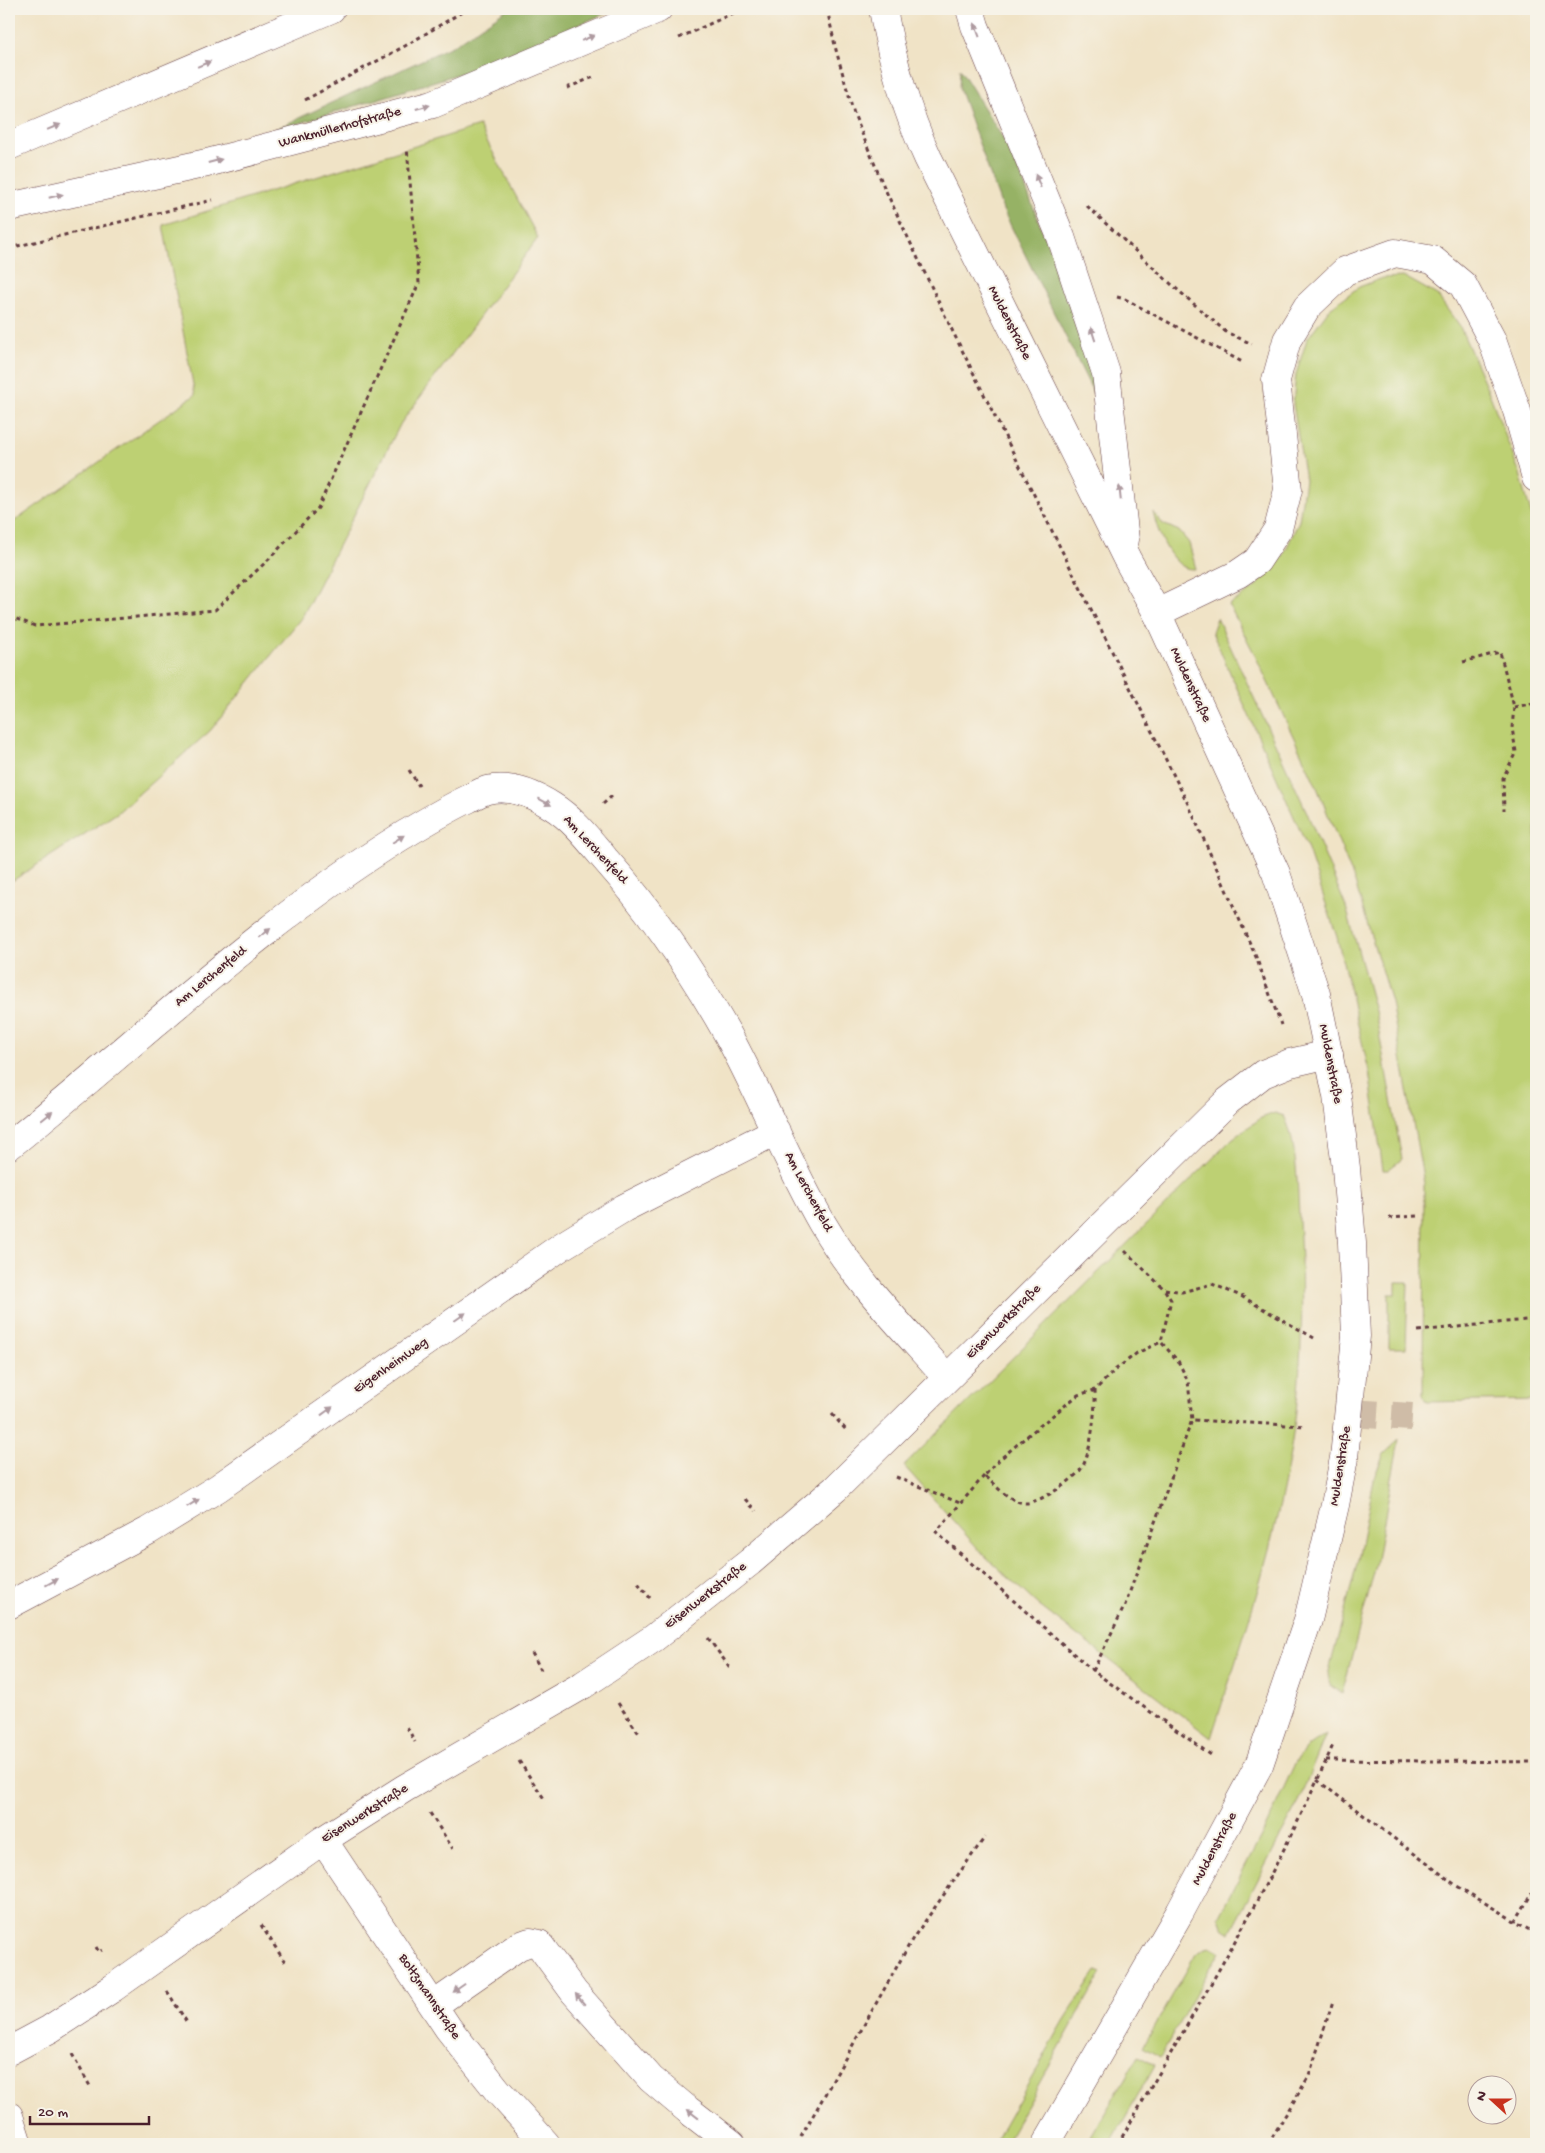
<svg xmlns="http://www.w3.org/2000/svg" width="1545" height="2153" font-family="'Gochi Hand',sans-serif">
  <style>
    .green { fill: #bdd073; stroke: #84784f }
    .forest { fill: #96b265; stroke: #706848 }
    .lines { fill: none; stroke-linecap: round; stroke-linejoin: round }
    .minor-tunnel { stroke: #cfbca7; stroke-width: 28; stroke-dasharray: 28 14; stroke-linecap: butt }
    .minor-casing { stroke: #633c42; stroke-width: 29 }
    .major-casing { stroke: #633c42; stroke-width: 29 }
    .path { stroke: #633c42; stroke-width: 3; stroke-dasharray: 4 4; stroke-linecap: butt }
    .minor { stroke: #fff; stroke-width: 28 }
    .major { stroke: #fff; stroke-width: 28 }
    .oneway { fill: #ae9aa0 }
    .labels { text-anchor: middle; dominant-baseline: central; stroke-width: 4; stroke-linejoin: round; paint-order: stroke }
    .street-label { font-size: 14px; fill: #4a1f2b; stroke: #f7f3e8 }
  </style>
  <rect width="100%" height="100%" fill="#f7f3e8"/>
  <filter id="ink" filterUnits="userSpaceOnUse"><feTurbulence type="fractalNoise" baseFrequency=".02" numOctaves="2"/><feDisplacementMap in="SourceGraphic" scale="10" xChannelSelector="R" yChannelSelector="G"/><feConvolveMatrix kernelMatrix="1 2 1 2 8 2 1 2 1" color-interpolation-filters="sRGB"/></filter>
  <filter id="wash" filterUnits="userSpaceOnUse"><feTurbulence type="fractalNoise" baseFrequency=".0096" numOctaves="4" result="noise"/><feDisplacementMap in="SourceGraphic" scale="20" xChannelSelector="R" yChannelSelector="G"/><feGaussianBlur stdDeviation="1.12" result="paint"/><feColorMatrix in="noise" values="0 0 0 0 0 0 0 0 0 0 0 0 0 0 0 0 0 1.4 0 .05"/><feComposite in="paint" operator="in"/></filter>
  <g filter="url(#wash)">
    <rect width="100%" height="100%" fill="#f0e3c6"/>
    <!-- green -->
    <path class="green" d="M 479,126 L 538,238 L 401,423 L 302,617 L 210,731 L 117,813 L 9,883 L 9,525 L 195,395 L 163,225 Z
      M 1405,277 L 1437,295 L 1460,327 L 1490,395 L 1520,474 L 1536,531 L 1536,1400 L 1427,1402 L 1423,1396 L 1424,1183 L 1391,1002 L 1355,882 L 1316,785 L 1254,653 L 1229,605 L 1253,589 L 1282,558 L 1299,521 L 1305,480 L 1293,404 L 1296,374 L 1307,339 L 1330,308 L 1359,287 L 1383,278 Z
      M 1153,512 L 1163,524 L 1179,531 L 1189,543 L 1196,569 C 1192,569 1187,569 1184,567 C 1167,558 1157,529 1153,512 Z
      M 1217,618 L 1305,808 L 1346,907 L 1375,1011 L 1402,1159 L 1388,1170 L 1383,1170 L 1369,1071 L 1337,937 L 1306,844 L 1212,632 Z
      M 1275,1113 L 1284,1116 C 1297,1140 1298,1192 1299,1220 C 1304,1302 1303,1384 1288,1465 C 1271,1558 1240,1648 1211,1738 L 1038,1605 L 983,1554 L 904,1466 L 1232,1139 L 1261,1118 Z
      M 1396,1282 L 1408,1282 L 1406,1348 L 1389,1348 L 1389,1294 L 1396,1294 Z
      M 1399,1440 L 1376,1565 L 1342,1694 L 1331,1686 L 1328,1675 L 1357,1564 L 1375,1475 L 1384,1454 Z
      M 1326,1734 L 1298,1803 L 1230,1933 L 1223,1928 L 1219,1917 L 1263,1833 L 1296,1761 L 1306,1748 Z
      M 1212,1947 L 1220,1951 L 1160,2057 L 1143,2047 L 1196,1954 L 1206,1948 Z
      M 1097,1970 L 1102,1972 L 1005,2144 L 994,2144 L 1064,2021 Z
      M 1138,2056 L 1155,2065 L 1110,2144 L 1087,2144 Z"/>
    <!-- forest -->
    <path class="forest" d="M 507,9 L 616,9 L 474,69 L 265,134 L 454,45 Z
      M 960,69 L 1012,153 L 1056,265 L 1092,372 L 1097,400 L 1003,210 L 959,88 Z"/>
  </g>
  <g filter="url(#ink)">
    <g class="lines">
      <!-- minor-tunnel -->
      <path class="minor-tunnel" d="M 1350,1413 L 1412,1417"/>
      <defs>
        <path id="minor" d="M 1157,613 L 1238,574 L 1257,561 L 1278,529 L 1288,490 L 1276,380 L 1287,340 L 1307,307 L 1345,271 L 1395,253 L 1433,260 L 1463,285 L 1492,340 L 1517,411 L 1536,478
          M 9,1146 C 139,1042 259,924 402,836 C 424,823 445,810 468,799 C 474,796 480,792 487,790 C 509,785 533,794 552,806 C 573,819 589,840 605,859 C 652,912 692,971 727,1033 C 761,1095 787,1162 822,1223 C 856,1281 903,1328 947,1378
          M 9,1605 L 148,1531 L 218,1488 L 562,1246 L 624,1208 L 776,1131
          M 323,1840 L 448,2028 L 498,2091 L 546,2144
          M 434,2005 L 519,1946 L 530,1942 L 539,1944 L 574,1992 L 651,2079 L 688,2110 L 732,2144
          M 9,2051 L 50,2029 L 113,1988 L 323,1840 L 405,1788 L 583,1685 L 654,1638 L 750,1562 L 835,1489 L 1228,1101 L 1263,1074 L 1290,1063 L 1329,1054
          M 9,2116 L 18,2144"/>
        <path id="major" d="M 883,9 C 892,60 906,111 928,158 L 1127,559 L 1157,613 L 1276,873 L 1316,994 L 1337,1096 L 1346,1168 L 1352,1243 L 1356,1336 L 1344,1458 L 1335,1505 L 1308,1620 L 1259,1765 L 1180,1912 L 1046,2144
          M 970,9 L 975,26 L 1061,237 L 1106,373 L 1125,540
          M 9,146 L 331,9
          M 9,207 L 207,163 L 433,104 L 658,9"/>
      </defs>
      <!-- minor casing -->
      <use href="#minor" class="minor-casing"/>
      <!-- major casing -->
      <use href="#major" class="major-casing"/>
      <!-- path -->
      <path class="path" d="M 827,9 L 836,50 L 854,114 L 884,187 L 950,326 L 1189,806 L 1256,957 L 1281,1025
        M 679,38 L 742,9
        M 567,88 L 594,77
        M 305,100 L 405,46 L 467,9
        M 1087,206 L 1171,284 L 1226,332 L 1252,344
        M 9,248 L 213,200
        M 1117,297 L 1125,299 L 1244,363
        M 9,616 L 35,626 L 215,610 L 268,560 L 318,508 L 419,283 L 407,148
        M 1463,662 L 1500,652 L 1514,707 L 1512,728 L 1516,752 L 1503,778 L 1504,811
        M 1514,707 L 1536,703
        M 409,770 L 419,786
        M 603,804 L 612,796
        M 1389,1218 L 1417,1216
        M 1125,1251 L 1164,1289 L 1171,1300 L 1161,1342 L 1178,1361 L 1188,1381 L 1192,1420 L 1306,1426
        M 1165,1289 L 1182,1292 L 1212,1284 L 1241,1296 L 1314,1338
        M 1418,1331 L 1536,1319
        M 1095,1390 C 1096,1407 1091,1456 1081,1469 C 1073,1481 1041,1502 1026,1503 C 1010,1503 996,1485 984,1476 L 999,1460 L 1026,1437 L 1078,1395 L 1095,1390 L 1115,1370 L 1137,1353 L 1161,1342
        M 832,1414 L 846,1430
        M 984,1476 L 936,1532 L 1093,1671 L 1214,1757
        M 896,1477 L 960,1503
        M 745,1499 L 756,1511
        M 638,1583 L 650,1598
        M 708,1638 L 731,1669
        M 532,1653 L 541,1670
        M 1093,1671 L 1125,1605 L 1192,1420
        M 618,1703 L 640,1735
        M 407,1727 L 415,1742
        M 1326,1760 L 1536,1762
        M 519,1761 L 545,1800
        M 1317,1780 L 1457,1886 L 1536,1934
        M 430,1813 L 453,1849
        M 1515,1922 L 1536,1886
        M 261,1925 L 285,1962
        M 96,1947 L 99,1952 L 102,1950
        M 167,1991 L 188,2024
        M 72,2054 L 90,2086
        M 797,2144 L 913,1938 L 985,1837
        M 1118,2144 C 1193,2014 1273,1884 1333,1745
        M 1268,2144 L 1309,2076 L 1333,2001"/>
      <!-- minor -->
      <use href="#minor" class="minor"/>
      <!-- major -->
      <use href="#major" class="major"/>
    </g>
    <!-- one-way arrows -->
    <defs><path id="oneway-solid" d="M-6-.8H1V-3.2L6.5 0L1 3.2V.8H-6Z" transform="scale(1.25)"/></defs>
    <g class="oneway">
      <use href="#oneway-solid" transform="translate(977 30) rotate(-110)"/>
      <use href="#oneway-solid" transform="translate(588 38) rotate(-23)"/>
      <use href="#oneway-solid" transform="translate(204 64) rotate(-23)"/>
      <use href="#oneway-solid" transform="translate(423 107) rotate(-15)"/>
      <use href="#oneway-solid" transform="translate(54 127) rotate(-22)"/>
      <use href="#oneway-solid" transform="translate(215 161) rotate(-15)"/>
      <use href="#oneway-solid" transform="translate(1038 181) rotate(-112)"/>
      <use href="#oneway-solid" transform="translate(56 196) rotate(-13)"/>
      <use href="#oneway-solid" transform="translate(1093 334) rotate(-108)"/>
      <use href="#oneway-solid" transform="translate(1120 493) rotate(-96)"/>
      <use href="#oneway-solid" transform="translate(545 802) rotate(28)"/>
      <use href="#oneway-solid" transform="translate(398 839) rotate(-32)"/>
      <use href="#oneway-solid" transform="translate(265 933) rotate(-39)"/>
      <use href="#oneway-solid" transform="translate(47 1116) rotate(-39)"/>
      <use href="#oneway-solid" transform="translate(460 1317) rotate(-35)"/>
      <use href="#oneway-solid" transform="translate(327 1411) rotate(-36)"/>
      <use href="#oneway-solid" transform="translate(193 1503) rotate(-32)"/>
      <use href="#oneway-solid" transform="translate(52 1582) rotate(-28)"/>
      <use href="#oneway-solid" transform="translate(459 1988) rotate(145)"/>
      <use href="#oneway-solid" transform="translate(580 1999) rotate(-130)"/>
      <use href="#oneway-solid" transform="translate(693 2114) rotate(-142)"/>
    </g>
  </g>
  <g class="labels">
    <!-- street labels -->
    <g class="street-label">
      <text transform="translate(340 128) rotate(-15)">Wankmüllerhofstraße</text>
      <text transform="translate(1009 323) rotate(63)">Muldenstraße</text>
      <text transform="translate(1190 685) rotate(65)">Muldenstraße</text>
      <text transform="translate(595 850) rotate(47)">Am Lerchenfeld</text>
      <text transform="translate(211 977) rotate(-39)">Am Lerchenfeld</text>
      <text transform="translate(1330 1064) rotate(79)">Muldenstraße</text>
      <text transform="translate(808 1192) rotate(62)">Am Lerchenfeld</text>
      <text transform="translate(1004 1322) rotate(-45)">Eisenwerkstraße</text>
      <text transform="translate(391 1366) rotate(-35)">Eigenheimweg</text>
      <text transform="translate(1341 1466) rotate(-81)">Muldenstraße</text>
      <text transform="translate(706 1596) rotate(-38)">Eisenwerkstraße</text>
      <text transform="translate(365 1814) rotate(-32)">Eisenwerkstraße</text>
      <text transform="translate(1215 1849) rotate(-62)">Muldenstraße</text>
      <text transform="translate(429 1997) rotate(56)">Boltzmannstraße</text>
    </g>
  </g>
  <!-- margin -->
  <rect width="1545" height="2153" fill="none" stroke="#f7f3e8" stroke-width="30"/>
  <!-- north arrow -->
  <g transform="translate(1492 2100) rotate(291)"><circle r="24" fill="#f7f3e8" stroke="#b29e9c"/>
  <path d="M0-4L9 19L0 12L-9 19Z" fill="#c8321e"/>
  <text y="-8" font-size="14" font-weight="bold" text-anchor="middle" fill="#4a1f2b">N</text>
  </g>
  <!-- scale -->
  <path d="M30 2116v8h119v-8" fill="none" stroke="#4a1f2b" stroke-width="2.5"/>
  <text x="38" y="2116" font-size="15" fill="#4a1f2b" stroke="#f7f3e8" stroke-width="4" paint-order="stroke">20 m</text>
</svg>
